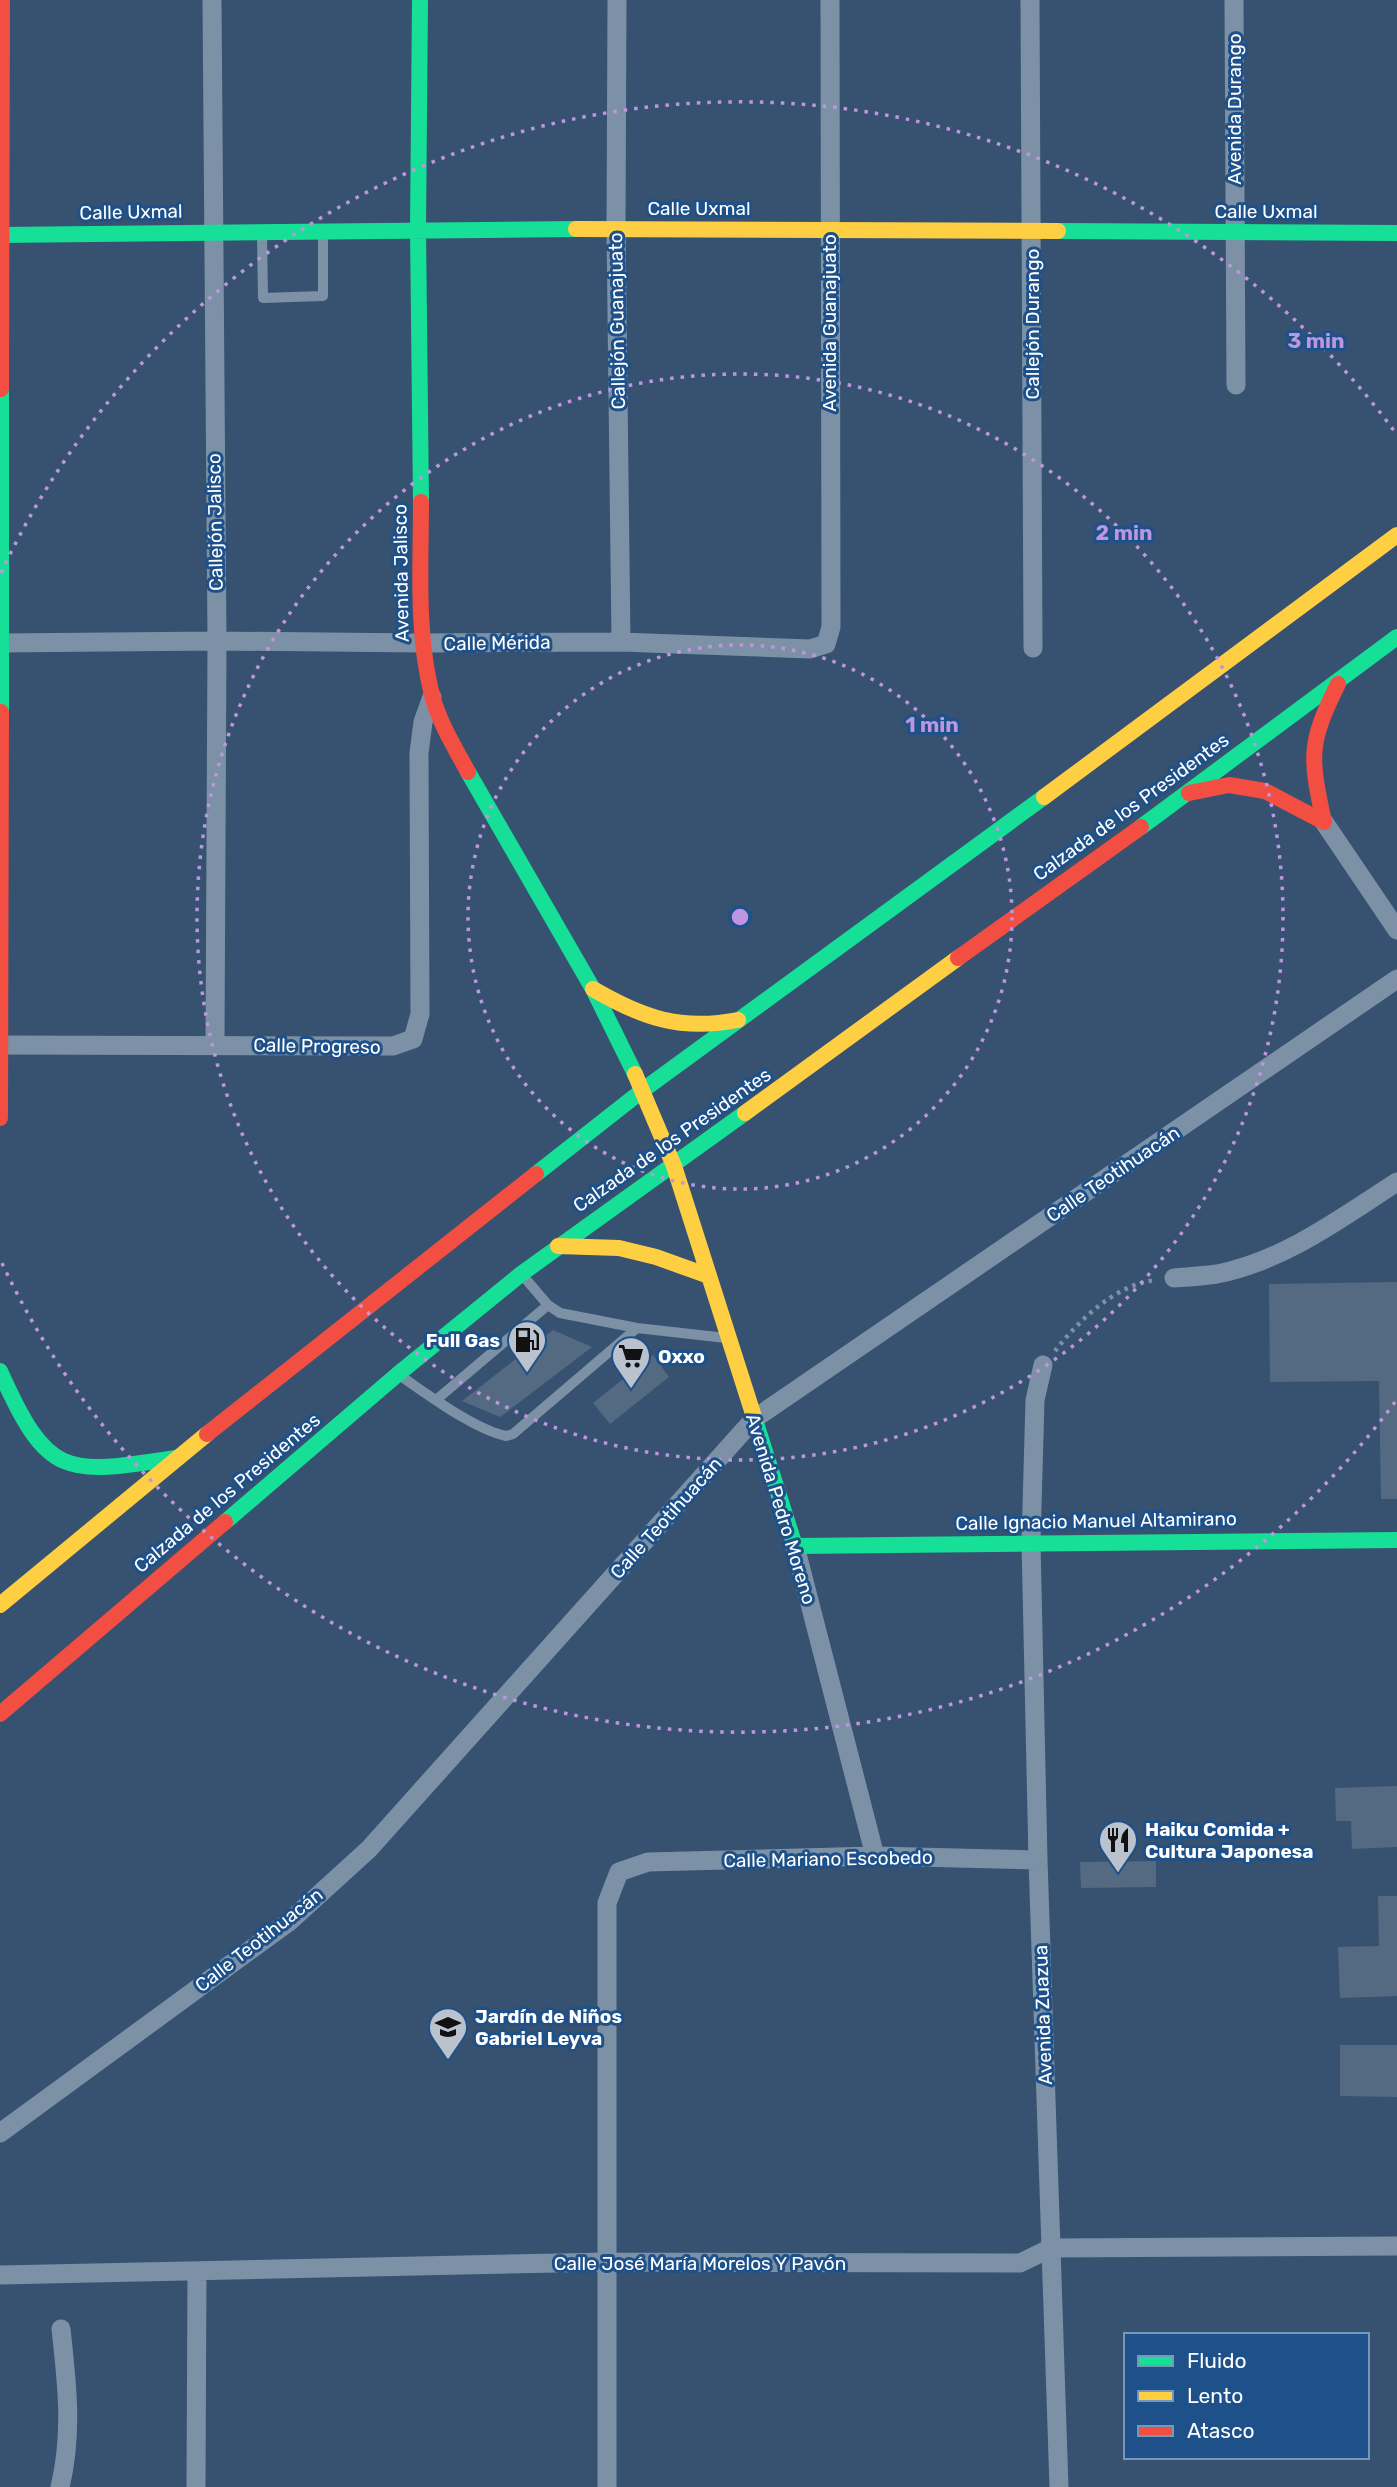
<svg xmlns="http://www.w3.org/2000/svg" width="1397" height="2487" font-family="Rubik,sans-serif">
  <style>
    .building { fill: #546a82 }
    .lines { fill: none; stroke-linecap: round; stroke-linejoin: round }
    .path { stroke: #7d91a6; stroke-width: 4.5; stroke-dasharray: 3.5 5; stroke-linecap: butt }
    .lane { stroke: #7d91a6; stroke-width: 10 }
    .street { stroke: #7d91a6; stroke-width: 19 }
    .fast { stroke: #16e098; stroke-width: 16 }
    .slow { stroke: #ffcf43; stroke-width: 16 }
    .jam { stroke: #f24e42; stroke-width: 16 }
    .ring { fill: none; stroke: #bd96df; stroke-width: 3.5; stroke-dasharray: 3.5 7 }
    .labels { text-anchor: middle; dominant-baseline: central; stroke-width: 6; stroke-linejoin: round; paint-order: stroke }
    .street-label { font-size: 19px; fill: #fff; stroke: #1e5189 }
    .poi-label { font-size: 19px; font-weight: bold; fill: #fff; stroke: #1e5189; text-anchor: start }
    .centre { fill: #bd96df; stroke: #1e5189; stroke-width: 3.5 }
    .ring-label { font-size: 21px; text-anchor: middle; font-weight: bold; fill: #bd96df; stroke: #1e5189; stroke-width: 6; stroke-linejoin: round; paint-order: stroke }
  </style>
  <rect width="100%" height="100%" fill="#365270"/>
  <!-- building -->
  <path class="building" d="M 1397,1282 L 1397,1499 L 1381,1499 L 1379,1381 L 1270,1382 L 1269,1284 Z
    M 553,1330 L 592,1347 L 500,1417 L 462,1401 Z
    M 653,1355 L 669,1377 L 610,1424 L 593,1403 Z
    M 1397,1786 L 1397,1847 L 1352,1849 L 1351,1821 L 1336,1821 L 1335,1788 Z
    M 1156,1861 L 1156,1887 L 1081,1888 L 1080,1862 Z
    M 1378,1896 L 1397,1896 L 1397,1996 L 1340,1998 L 1338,1947 L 1379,1946 Z
    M 1340,2045 L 1397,2045 L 1397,2097 L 1340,2096 Z"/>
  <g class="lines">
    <!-- path -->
    <path class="path" d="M 1055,1351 C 1080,1319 1116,1284 1157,1280"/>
    <!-- lane -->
    <path class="lane" d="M 262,235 L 263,298 L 323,296 L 323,232
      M 524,1277 L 548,1305 L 560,1313 L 637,1328 L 726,1338
      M 402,1377 C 430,1396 474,1429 506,1436 L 513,1434 L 637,1328
      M 436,1400 L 548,1305"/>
    <!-- street -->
    <path class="street" d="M 212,0 L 217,641 L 215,1044
      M 617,0 L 616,229 L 621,642
      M 1030,0 L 1033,648
      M 1234,0 L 1236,385
      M 0,643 L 217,641 L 422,643 L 621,642 L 810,649 L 826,644 L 831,627 L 830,0
      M 1324,822 L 1397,930
      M 0,1045 L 393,1046 L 413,1039 L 420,1014 L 419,753 L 423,722 L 432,697
      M 1174,1278 C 1188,1277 1203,1276 1217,1274 C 1284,1261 1341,1218 1397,1182
      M 1043,1365 L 1035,1400 L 1031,1542 L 1038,1860 L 1059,2487
      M 795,1546 L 875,1856
      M 0,2133 L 290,1921 L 369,1849 L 754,1419 L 1397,979
      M 0,2275 L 607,2262 L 1020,2263 L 1051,2248 L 1397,2246
      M 60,2487 C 73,2434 67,2383 61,2329
      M 196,2487 L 197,2271
      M 607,2487 L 607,1903 L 619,1872 L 648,1862 L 875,1856 L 1038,1860"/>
    <!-- fast -->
    <path class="fast" d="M 420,0 L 418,229 L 421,502
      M 1058,231 L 1397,233
      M 0,235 L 576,229
      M 1,712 L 1,389
      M 468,772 L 593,989 L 635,1074
      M 1141,827 L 1397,637
      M 536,1174 L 643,1090 L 1044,797
      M 0,1371 C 48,1479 66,1475 176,1458
      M 755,1420 L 795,1546 L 1397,1540
      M 225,1522 L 398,1374 L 521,1274 L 745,1113"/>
    <!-- slow -->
    <path class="slow" d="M 576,229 L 1058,231
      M 1044,797 L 1397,535
      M 593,989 C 643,1018 680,1031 738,1020
      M 635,1074 L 674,1166 L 755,1420
      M 745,1113 L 958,958
      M 558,1246 L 619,1248 L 656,1257 L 709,1276
      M 0,1605 L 207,1434"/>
    <!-- jam -->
    <path class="jam" d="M 1,389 L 2,0
      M 421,502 C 421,566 416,633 432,695 C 439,722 455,748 468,772
      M 1189,793 L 1229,785 L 1265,791 L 1324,822
      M 1324,822 C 1310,757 1308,744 1338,684
      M 958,958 L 1141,827
      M 0,1118 L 1,712
      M 207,1434 L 536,1174
      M 0,1714 L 225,1522"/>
  </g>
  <!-- distance rings -->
  <g class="ring">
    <circle cx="740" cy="917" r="272"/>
    <circle cx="740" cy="917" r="543"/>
    <path d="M1395 1402A815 815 0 0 1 1 1261M1 573A815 815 0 0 1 1395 432"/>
  </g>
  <!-- icons -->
  <defs>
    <symbol id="fuel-pin" viewBox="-11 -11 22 30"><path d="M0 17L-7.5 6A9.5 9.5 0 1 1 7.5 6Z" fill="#b9c2cd" stroke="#1e5189"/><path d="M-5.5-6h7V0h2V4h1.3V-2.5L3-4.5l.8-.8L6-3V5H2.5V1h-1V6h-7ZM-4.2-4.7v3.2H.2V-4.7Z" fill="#111"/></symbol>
    <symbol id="supermarket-pin" viewBox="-11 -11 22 30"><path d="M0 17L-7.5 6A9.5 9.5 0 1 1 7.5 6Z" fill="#b9c2cd" stroke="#1e5189"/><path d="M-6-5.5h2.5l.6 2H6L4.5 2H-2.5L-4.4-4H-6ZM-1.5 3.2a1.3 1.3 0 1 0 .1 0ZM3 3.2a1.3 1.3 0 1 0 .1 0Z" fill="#111"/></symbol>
    <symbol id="restaurant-pin" viewBox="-11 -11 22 30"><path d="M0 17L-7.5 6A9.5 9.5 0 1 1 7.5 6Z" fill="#b9c2cd" stroke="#1e5189"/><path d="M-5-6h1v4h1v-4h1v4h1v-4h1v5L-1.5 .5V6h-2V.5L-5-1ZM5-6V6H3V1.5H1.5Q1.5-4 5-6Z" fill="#111"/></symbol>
    <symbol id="school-pin" viewBox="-11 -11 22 30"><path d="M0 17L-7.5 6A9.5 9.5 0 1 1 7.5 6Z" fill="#b9c2cd" stroke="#1e5189"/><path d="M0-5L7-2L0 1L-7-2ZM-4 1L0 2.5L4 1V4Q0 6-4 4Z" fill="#111"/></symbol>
  </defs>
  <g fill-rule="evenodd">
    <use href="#fuel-pin" x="505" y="1318" width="44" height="60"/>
    <use href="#supermarket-pin" x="609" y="1334" width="44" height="60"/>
    <use href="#restaurant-pin" x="1096" y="1818" width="44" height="60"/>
    <use href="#school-pin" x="426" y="2005" width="44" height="60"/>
  </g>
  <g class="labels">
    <!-- street labels -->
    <g class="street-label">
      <text transform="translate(1234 109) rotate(-90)">Avenida Durango</text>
      <text x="699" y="208">Calle Uxmal</text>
      <text x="1266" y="211">Calle Uxmal</text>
      <text transform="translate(131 212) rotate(-1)">Calle Uxmal</text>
      <text transform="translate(617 321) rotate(-91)">Callejón Guanajuato</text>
      <text transform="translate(829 323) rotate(-90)">Avenida Guanajuato</text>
      <text transform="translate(1032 324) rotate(-90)">Callejón Durango</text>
      <text transform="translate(215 522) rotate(-91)">Callejón Jalisco</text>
      <text transform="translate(401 573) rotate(-91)">Avenida Jalisco</text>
      <text transform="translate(497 643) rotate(-1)">Calle Mérida</text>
      <text transform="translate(1131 807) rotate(-36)">Calzada de los Presidentes</text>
      <text transform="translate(317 1046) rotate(1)">Calle Progreso</text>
      <text transform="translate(672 1140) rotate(-35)">Calzada de los Presidentes</text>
      <text transform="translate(1113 1174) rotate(-34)">Calle Teotihuacán</text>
      <text transform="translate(227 1493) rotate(-40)">Calzada de los Presidentes</text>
      <text transform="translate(781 1509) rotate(73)">Avenida Pedro Moreno</text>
      <text transform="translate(666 1518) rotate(-48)">Calle Teotihuacán</text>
      <text transform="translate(1096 1521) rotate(-1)">Calle Ignacio Manuel Altamirano</text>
      <text transform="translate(828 1859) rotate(-1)">Calle Mariano Escobedo</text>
      <text transform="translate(259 1940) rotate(-38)">Calle Teotihuacán</text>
      <text transform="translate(1043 2015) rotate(-92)">Avenida Zuazua</text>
      <text x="700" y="2263">Calle José María Morelos Y Pavón</text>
    </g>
    <!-- poi labels -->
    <g class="poi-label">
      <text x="500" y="1340" text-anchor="end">Full Gas</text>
      <text x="658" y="1356">Oxxo</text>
      <text x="1145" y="1829">Haiku Comida +<tspan x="1145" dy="22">Cultura Japonesa</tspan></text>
      <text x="475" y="2016">Jardín de Niños<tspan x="475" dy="22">Gabriel Leyva</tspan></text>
    </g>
  </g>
  <circle cx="740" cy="917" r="10" class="centre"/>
  <g class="ring-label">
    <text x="1316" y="348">3 min</text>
    <text x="1124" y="540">2 min</text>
    <text x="932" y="732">1 min</text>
  </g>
  <!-- legend -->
  <rect x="1124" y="2333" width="245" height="126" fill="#1e5189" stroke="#7897b8" stroke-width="2"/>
  <rect x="1138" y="2356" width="35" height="10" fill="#16e098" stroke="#7897b8" stroke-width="2"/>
  <text x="1187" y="2368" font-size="21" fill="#ffffff">Fluido</text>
  <rect x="1138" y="2391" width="35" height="10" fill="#ffcf43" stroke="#7897b8" stroke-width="2"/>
  <text x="1187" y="2403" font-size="21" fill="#ffffff">Lento</text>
  <rect x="1138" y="2426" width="35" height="10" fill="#f24e42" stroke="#7897b8" stroke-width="2"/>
  <text x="1187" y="2438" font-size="21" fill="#ffffff">Atasco</text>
</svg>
